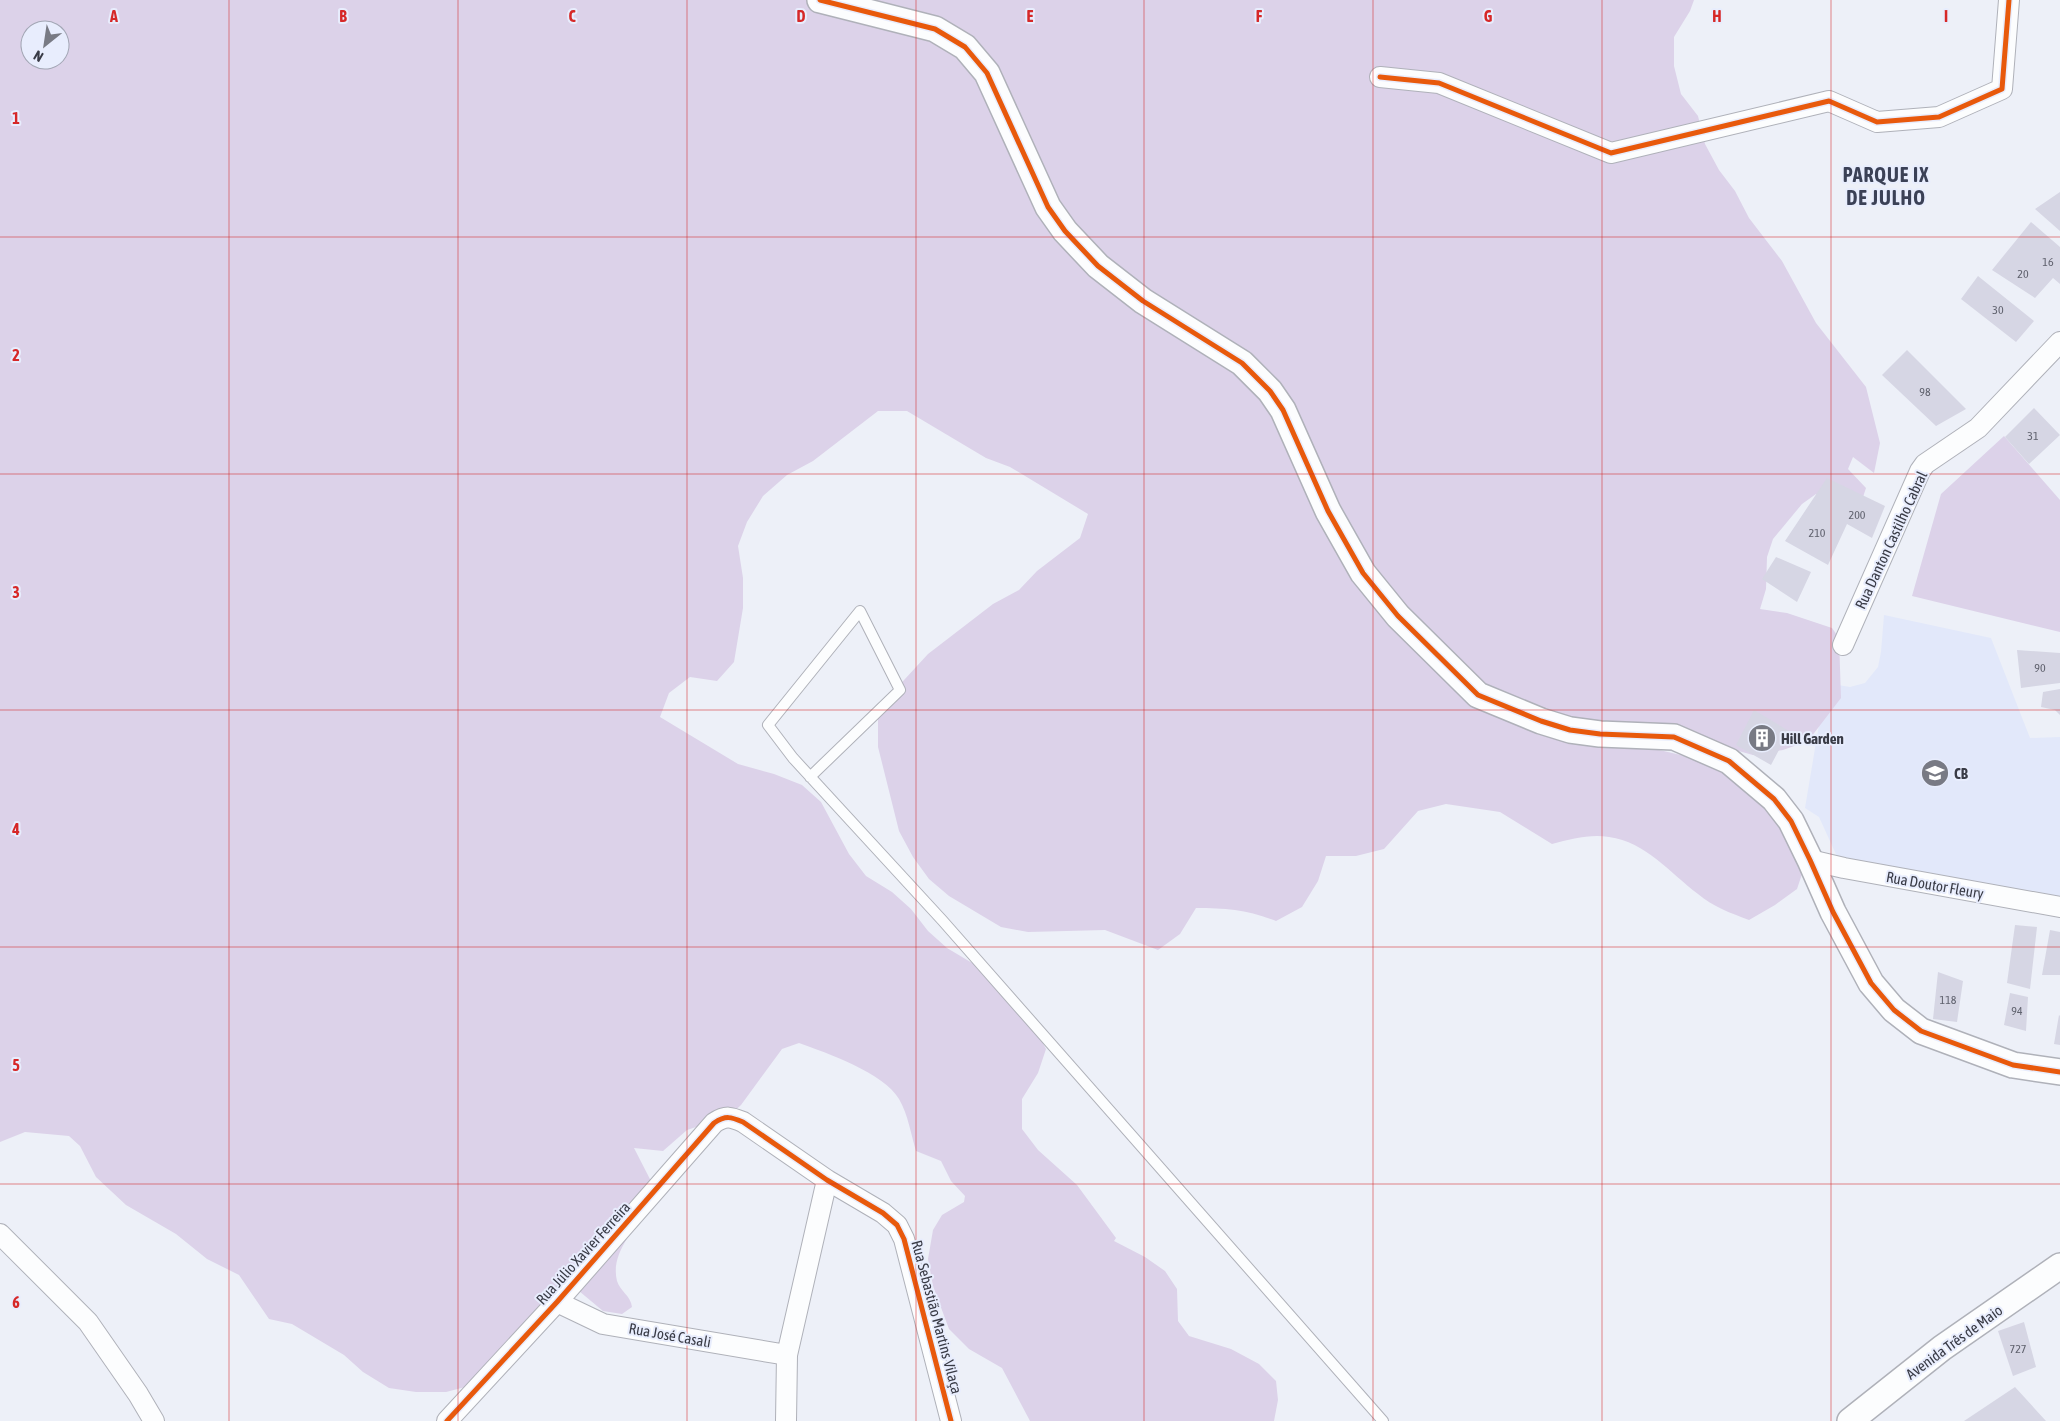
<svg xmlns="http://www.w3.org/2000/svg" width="2060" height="1421" font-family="'Asap Condensed',sans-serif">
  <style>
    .built { fill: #e2e8fa }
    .green { fill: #dcd2e9; fill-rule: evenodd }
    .building { fill: #d6d6e4 }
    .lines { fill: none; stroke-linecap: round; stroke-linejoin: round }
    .service-casing { stroke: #afb1b9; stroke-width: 12 }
    .minor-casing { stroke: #afb1b9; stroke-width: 22 }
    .tertiary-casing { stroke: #afb1b9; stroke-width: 28 }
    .service { stroke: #fcfdfe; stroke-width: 10 }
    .minor { stroke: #fcfdfe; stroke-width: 20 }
    .tertiary { stroke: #fcfdfe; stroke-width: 25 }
    .cycleway-casing { stroke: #e8edfd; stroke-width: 8 }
    .cycleway { stroke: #e8590c; stroke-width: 5 }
    .grid { fill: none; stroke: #d62828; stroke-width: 1; stroke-opacity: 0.55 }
    .labels { text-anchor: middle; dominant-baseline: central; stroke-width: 4; stroke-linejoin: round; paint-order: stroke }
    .number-label { font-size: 12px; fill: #60626e }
    .street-label { font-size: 15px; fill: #393b46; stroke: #e8edfd }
    .poi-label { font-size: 15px; font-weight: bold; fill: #393b46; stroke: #e8edfd; text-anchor: start }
    .district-label { font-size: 20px; font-weight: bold; letter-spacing: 1px; fill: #3b4156; stroke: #e8edfd }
    .grid-label { font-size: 16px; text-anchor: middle; font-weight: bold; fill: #d62828; stroke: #e8edfd; stroke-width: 4; stroke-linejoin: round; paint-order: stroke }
  </style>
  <rect width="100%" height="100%" fill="#edf0f8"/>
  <!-- built -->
  <path class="built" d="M 1884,615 L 1991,638 L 2030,738 L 2060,737 L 2060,901 L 1840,863 L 1819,817 L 1805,808 L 1826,683 L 1850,687 L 1865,683 L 1878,667 L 1881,652 Z"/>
  <!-- green -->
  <path class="green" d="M 0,0 L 1694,0 L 1690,11 L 1674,37 L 1674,66 L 1681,94 L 1698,116 L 1705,144 L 1719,170 L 1735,191 L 1749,218 L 1782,261 L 1816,323 L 1866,387 L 1880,443 L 1874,473 L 1853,457 L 1848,469 L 1866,488 L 1863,497 L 1816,494 L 1802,504 L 1773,539 L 1767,557 L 1766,589 L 1760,609 L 1787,613 L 1832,628 L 1839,638 L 1841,698 L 1808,741 L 1783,750 L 1753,755 L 1684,736 L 1638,745 L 1702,760 L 1741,784 L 1777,812 L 1805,865 L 1797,889 L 1775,905 L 1749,920 C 1731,913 1713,907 1698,894 C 1670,873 1646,842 1609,837 C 1590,834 1571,839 1552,844 L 1500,812 L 1446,804 L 1418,811 L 1384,849 L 1356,856 L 1326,856 L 1318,881 L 1302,907 L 1276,921 C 1248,910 1226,908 1196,908 L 1180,934 L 1158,950 L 1105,930 L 1028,932 L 1001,927 L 949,896 L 929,879 L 913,857 L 899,831 L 878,747 L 878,718 L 893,692 L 928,654 L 993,604 L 1019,590 L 1037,571 L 1080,538 L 1088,514 L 1010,467 L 986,458 L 907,411 L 878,411 L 813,461 L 787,475 L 763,496 L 747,522 L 738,546 L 743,578 L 743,608 L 734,662 L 717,681 L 690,677 L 669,693 L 660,717 L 738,764 L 774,774 L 802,785 L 821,802 L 849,854 L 866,876 L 892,892 L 911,909 L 928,931 L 947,948 L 999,979 L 1032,1023 L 1046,1049 L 1038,1073 L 1022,1099 L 1022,1129 L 1038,1150 L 1077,1185 L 1116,1238 L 1114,1241 L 1145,1257 L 1165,1271 L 1177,1289 L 1178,1321 L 1189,1336 L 1231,1349 L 1259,1364 L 1276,1381 L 1278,1400 L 1274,1421 L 1030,1421 L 1002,1368 L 969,1349 L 949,1329 L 933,1286 L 928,1259 L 933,1230 L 942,1215 L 964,1202 L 965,1196 L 951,1181 L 941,1161 L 916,1151 C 911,1135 908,1114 899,1099 C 884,1073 827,1053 799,1043 L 782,1049 L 741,1105 L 729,1116 L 687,1130 L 663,1151 L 634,1148 L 653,1185 C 651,1193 650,1201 647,1208 C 635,1230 610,1253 617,1281 C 620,1291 631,1296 632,1307 L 622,1314 L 603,1311 L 573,1286 L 542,1320 L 533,1344 L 500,1371 L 473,1385 L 446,1392 L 416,1392 L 389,1388 L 363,1372 L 344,1355 L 292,1324 L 269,1319 L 239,1275 L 207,1259 L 176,1234 L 126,1205 L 96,1177 L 80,1146 L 69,1136 L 25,1132 L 0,1142 ZM 30,30 L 60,30 L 60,60 L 30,60 Z
    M 2004,436 L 2060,500 L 2060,632 L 1912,596 L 1941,494 Z"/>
  <!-- building -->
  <path class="building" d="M 2060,192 L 2060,231 L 2035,209 Z
    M 2031,222 L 2060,247 L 2060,284 L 2053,278 L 2035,298 L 1992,270 Z
    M 1978,276 L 2034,321 L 2016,342 L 1961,299 Z
    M 1907,350 L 1966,409 L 1936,426 L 1882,375 Z
    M 2034,408 L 2060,435 L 2029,464 L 2005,437 Z
    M 1827,478 L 1885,506 L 1872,538 L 1847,524 L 1828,565 L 1785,541 Z
    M 1776,557 L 1811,572 L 1797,602 L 1762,579 Z
    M 2017,650 L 2060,653 L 2060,683 L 2021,688 Z
    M 2060,689 L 2060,715 L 2055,710 L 2041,707 L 2043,692 Z
    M 1754,710 L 1789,731 L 1771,765 L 1736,745 Z
    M 2015,925 L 2037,927 L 2030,989 L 2007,983 Z
    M 2050,930 L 2060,932 L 2060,975 L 2042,975 Z
    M 1938,972 L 1963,981 L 1957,1022 L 1933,1019 Z
    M 2010,993 L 2028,997 L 2026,1031 L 2004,1025 Z
    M 2059,1015 L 2060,1016 L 2060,1045 L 2054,1044 Z
    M 2024,1322 L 2036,1367 L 2013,1376 L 1998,1331 Z
    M 2015,1387 L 2046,1421 L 1964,1421 Z"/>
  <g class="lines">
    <defs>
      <path id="service" d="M 810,777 L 900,690 L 860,611 L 768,725 L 793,758 L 942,920 L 1383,1421"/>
      <path id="minor" d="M 1380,77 L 1439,83 L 1611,153 L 1829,101 L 1877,122 L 1939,117 L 2002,89 L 2009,0
        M 1843,645 L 1920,471 L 1925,464 L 1978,428 L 2060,342
        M 1810,860 L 1844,868 L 2060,907
        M 0,1234 L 88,1322 L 138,1394 L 154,1421
        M 557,1302 L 603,1324 L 787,1355
        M 447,1421 L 557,1302 L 714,1123 C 726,1115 731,1117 743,1122 L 827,1180 L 883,1213 L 897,1225 L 904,1239 L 951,1421
        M 786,1421 L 787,1355 L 827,1180"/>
      <path id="tertiary" d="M 820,0 L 935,29 L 965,47 L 987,73 L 1048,207 L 1065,231 L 1098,266 L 1143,301 L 1242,363 L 1270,391 L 1283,410 L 1328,511 L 1363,573 L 1398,616 L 1478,695 L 1541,721 L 1570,730 L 1600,734 L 1674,737 L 1729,761 L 1774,799 L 1791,821 L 1810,860 L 1833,912 L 1871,983 L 1894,1010 L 1921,1031 L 2013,1065 L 2060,1072
        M 1850,1421 L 1942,1348 L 2060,1266"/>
    </defs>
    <!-- service casing -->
    <use href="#service" class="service-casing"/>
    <!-- minor casing -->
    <use href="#minor" class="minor-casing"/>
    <!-- tertiary casing -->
    <use href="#tertiary" class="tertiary-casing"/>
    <!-- service -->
    <use href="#service" class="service"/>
    <!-- minor -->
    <use href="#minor" class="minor"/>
    <!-- tertiary -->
    <use href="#tertiary" class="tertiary"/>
    <defs>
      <path id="cycleway" d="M 820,0 L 935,29 L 965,47 L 987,73 L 1048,207 L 1065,231 L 1098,266 L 1143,301 L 1242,363 L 1270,391 L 1283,410 L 1328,511 L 1363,573 L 1398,616 L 1478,695 L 1541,721 L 1570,730 L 1600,734 L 1674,737 L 1729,761 L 1774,799 L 1791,821 L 1810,860 L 1833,912 L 1871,983 L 1894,1010 L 1921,1031 L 2013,1065 L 2060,1072
        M 1380,77 L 1439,83 L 1611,153 L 1829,101 L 1877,122 L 1939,117 L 2002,89 L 2009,0
        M 447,1421 L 557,1302 L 714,1123 C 726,1115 731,1117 743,1122 L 827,1180 L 883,1213 L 897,1225 L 904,1239 L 951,1421"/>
    </defs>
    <!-- cycleway casing -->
    <use href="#cycleway" class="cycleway-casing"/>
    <!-- cycleway -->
    <use href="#cycleway" class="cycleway"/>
  </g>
  <!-- grid -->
  <path class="grid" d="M 229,0 L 229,1421M 458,0 L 458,1421M 687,0 L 687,1421M 916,0 L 916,1421M 1144,0 L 1144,1421M 1373,0 L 1373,1421M 1602,0 L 1602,1421M 1831,0 L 1831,1421M 0,237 L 2060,237M 0,474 L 2060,474M 0,710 L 2060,710M 0,947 L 2060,947M 0,1184 L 2060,1184"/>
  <!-- icons -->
  <defs>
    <symbol id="building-disc" viewBox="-11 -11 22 22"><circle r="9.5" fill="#787a84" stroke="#e8edfd"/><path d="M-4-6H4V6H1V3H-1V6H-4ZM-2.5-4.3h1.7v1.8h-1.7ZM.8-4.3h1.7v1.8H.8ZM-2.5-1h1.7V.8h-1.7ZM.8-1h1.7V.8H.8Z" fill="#fff"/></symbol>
    <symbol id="school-disc" viewBox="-11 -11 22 22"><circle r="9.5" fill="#787a84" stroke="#e8edfd"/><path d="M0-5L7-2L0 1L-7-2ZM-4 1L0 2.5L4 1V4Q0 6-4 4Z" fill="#fff"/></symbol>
  </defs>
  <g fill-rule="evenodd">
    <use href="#building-disc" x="1746" y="722" width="32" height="32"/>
    <use href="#school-disc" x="1919" y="757" width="32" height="32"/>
  </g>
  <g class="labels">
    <!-- number labels -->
    <g class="number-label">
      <text x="2048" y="262">16</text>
      <text x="2023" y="274">20</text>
      <text x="1998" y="310">30</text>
      <text x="1925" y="392">98</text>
      <text x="2033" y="436">31</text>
      <text x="1857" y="515">200</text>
      <text x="1817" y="533">210</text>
      <text x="2040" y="668">90</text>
      <text x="1948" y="1000">118</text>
      <text x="2017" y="1011">94</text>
      <text x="2018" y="1349">727</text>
    </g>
    <!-- street labels -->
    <g class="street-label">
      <text transform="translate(1891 540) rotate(-65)">Rua Danton Castilho Cabral</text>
      <text transform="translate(1935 885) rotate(10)">Rua Doutor Fleury</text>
      <text transform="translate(583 1253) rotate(-48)">Rua Júlio Xavier Ferreira</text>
      <text transform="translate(937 1317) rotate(75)">Rua Sebastião Martins Vilaça</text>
      <text transform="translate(670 1335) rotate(10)">Rua José Casali</text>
      <text transform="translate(1954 1342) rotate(-36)">Avenida Três de Maio</text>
    </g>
    <!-- poi labels -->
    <g class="poi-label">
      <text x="1781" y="738">Hill Garden</text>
      <text x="1954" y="773">CB</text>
    </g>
    <!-- district labels -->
    <g class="district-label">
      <text x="1886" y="174">PARQUE IX<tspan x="1886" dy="23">DE JULHO</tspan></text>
    </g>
  </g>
  <g class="grid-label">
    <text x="114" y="22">A</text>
    <text x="343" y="22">B</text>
    <text x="572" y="22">C</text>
    <text x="801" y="22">D</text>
    <text x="1030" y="22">E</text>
    <text x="1259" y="22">F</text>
    <text x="1488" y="22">G</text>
    <text x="1717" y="22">H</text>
    <text x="1946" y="22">I</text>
    <text x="16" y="124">1</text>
    <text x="16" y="361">2</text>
    <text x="16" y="598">3</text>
    <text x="16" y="835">4</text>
    <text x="16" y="1071">5</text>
    <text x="16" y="1308">6</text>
  </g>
  <!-- north arrow -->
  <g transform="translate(45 45) rotate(210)"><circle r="24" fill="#e8edfd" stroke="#a2a6b4"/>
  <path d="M0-4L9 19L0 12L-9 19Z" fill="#787a84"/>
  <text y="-8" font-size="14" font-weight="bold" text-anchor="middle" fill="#393b46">N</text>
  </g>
</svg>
